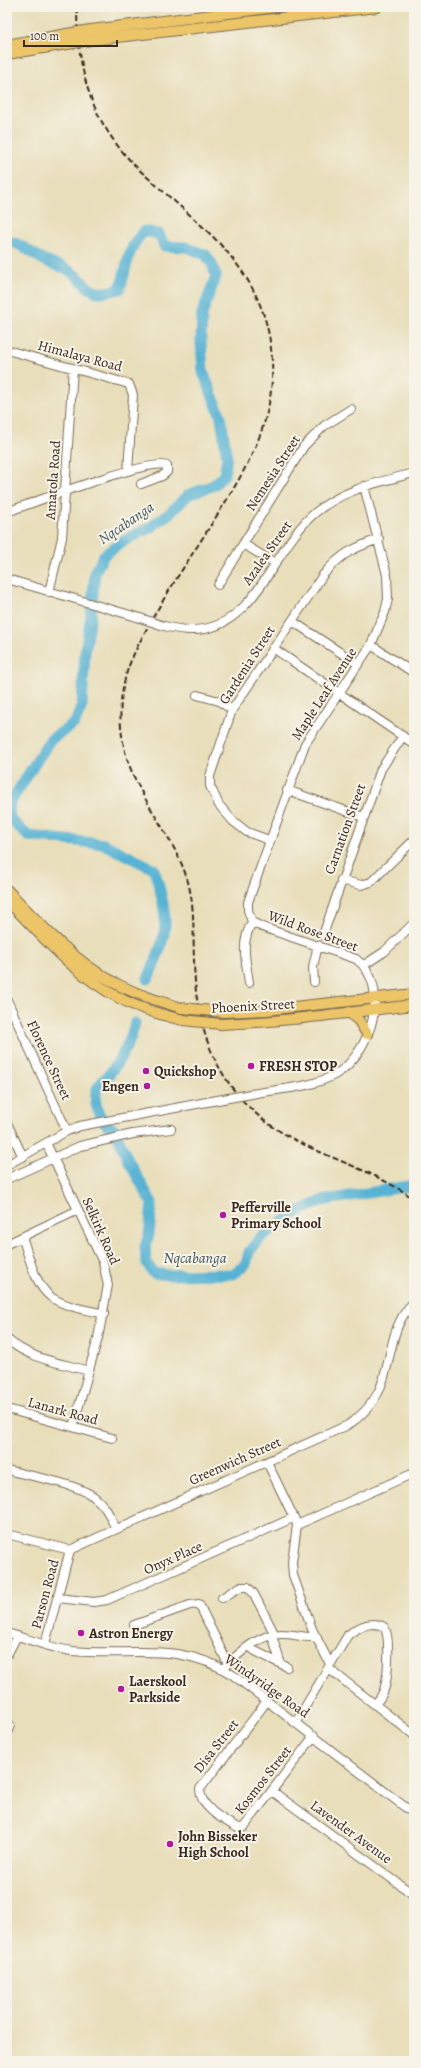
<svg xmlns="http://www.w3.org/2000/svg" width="421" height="2068" font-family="Alegreya,serif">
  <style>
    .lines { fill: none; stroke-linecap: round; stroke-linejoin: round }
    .river { stroke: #56b3d4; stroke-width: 11 }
    .minor-casing { stroke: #786955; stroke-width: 10 }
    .major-casing { stroke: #786955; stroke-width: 12 }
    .minor { stroke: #fff; stroke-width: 8 }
    .major { stroke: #ecc569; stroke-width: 10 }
    .rail { stroke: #3b2a1e; stroke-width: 2; stroke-dasharray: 6 3; stroke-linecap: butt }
    .minor-bridge-casing { stroke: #786955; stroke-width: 10; stroke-linecap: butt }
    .major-bridge-casing { stroke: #786955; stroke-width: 12; stroke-linecap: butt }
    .minor-bridge { stroke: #fff; stroke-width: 8 }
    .major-bridge { stroke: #ecc569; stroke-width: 10 }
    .poi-dot { fill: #b5179e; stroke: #f7f3e8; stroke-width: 1.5 }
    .labels { text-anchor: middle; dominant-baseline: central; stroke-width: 4; stroke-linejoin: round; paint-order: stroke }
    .street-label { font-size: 14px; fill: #3b2a1e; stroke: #f7f3e8 }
    .poi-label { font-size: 14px; font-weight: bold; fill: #3b2a1e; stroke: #f7f3e8; text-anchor: start }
    .water-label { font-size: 15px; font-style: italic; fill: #445a5e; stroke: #f7f3e8 }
  </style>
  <rect width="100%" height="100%" fill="#f7f3e8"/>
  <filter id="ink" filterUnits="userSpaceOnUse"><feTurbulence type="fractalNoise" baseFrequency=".025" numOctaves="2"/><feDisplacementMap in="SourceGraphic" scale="8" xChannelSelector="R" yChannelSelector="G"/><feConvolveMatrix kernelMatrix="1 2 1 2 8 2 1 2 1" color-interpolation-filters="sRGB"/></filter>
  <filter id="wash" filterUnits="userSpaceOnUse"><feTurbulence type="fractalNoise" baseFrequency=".012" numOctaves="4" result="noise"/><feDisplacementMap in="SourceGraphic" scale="16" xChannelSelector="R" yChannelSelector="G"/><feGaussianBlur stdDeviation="0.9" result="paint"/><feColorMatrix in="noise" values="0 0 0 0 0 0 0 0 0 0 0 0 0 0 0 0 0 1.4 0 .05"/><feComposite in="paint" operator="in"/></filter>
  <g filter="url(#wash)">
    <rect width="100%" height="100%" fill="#e8deba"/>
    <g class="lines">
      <!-- river -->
      <path class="river" d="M 7,241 C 23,244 28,251 42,259 C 50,264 62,266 70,271 C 92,287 87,298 120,289 C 127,268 127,246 145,231 L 159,234 L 164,246 L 186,247 L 206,255 L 212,264 L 216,276 L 202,314 L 201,342 L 203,372 L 221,417 L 227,458 L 224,475 L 214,485 L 188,495 L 171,512 L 151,527 L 124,541 L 104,555 L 95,572 L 91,615 L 85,652 L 82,705 L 75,723 L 50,740 L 10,803 L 9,818 L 28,836 L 104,844 L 154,869 C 158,881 165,908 165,920 C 166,940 155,961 148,979
        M 135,1023 C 131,1041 122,1057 111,1072 C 107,1077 100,1082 97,1089 C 92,1104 100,1123 115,1130 L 128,1160 L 152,1203 L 149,1235 L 145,1247 L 146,1261 L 153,1273 L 168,1275 L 233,1274 L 246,1264 L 249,1252 L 260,1238 L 294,1214 L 321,1201 L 414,1185"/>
    </g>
  </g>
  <g filter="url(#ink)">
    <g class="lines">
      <defs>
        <path id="minor" d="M 7,350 L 129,384 L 133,395 L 128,471
          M 7,512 C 29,504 153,457 167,466 L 167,472 L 162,476 L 141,484
          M 275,563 L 243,544 L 304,446 L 324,426 L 351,409
          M 7,579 L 137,617
          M 218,585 L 243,544
          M 49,592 L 62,538 L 73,368
          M 292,621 L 358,664
          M 164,626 C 172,628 182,630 191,630 C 256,631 272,548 316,512 C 344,489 380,482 414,473
          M 371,645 L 414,673
          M 273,648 L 414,744
          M 197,695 L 219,701 L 232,710
          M 287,790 L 363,817
          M 269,840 L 247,832 L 233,821 L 219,805 L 213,792 L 210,786 L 210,776 L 232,710 L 323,575 C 341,554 353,548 379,539
          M 341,880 L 361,885 L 371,882 L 414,840
          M 323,935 L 381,769 L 403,736
          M 364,965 L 384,952 L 414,923
          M 314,982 L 313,967 L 318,945
          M 249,983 C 246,960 240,944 252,922 L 248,910 L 248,902 L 305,744 L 371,645 L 385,612 L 388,599 L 387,575 L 364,486
          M 7,1000 L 67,1131
          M 251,1094 C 278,1089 312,1088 336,1074 C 370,1054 393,986 356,959 L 262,927 L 252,922
          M 7,1123 L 23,1157
          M 46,1143 L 103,1262 L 108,1285 L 98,1338 L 73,1427
          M 7,1165 L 67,1131 L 80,1126 L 223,1099
          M 7,1179 L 80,1146 L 133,1134 L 171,1129
          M 22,1237 C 29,1255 34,1284 51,1297 C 65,1307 88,1310 104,1314
          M 7,1244 L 78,1210
          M 7,1339 C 29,1359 61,1363 89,1371
          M 7,1409 L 112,1438
          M 267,1462 L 296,1522
          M 7,1470 C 30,1476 74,1483 93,1496 C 104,1504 111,1516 115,1528
          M 297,1525 L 292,1562 L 293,1575 L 312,1629 L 330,1664
          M 297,1525 L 414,1473
          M 7,1534 L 70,1550 L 348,1425 C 360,1417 371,1406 378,1393 C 393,1363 388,1326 414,1302
          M 58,1598 L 94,1602 L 107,1600 L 293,1518
          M 222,1598 L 240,1587 L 248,1587 L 254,1594 L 275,1635
          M 134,1625 L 190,1605 L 199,1604 L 228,1664
          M 7,1633 C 29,1639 50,1648 72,1651 C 131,1657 179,1640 233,1675 L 414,1814
          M 272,1636 L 281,1664
          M 45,1644 L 70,1550
          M 249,1646 L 255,1651 L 287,1667
          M 7,1655 L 17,1636
          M 225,1667 C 240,1652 260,1633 283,1634 C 294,1634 305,1638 317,1637
          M 328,1668 L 414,1735
          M 267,1701 L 200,1789 C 200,1808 224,1820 238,1828 L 244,1827 L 314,1736
          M 296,1722 L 348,1635 C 358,1627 372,1620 384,1627 C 391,1636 388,1679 384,1690 C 382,1696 379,1700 375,1704
          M 7,1734 L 10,1725
          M 272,1791 L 414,1895"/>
        <path id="major" d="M 91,30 L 276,7
          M 91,40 L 377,7
          M 7,45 L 67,34
          M 7,54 L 67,44
          M 7,890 C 39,923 72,960 113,982 C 135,994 158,1001 182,1008
          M 7,900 C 41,935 75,975 119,998 C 140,1009 161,1015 183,1020
          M 223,1012 L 266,1010 L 414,994
          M 349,1012 L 359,1021 L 367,1034
          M 221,1024 C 285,1022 350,1012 414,1005"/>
      </defs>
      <!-- minor casing -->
      <use href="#minor" class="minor-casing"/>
      <!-- major casing -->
      <use href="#major" class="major-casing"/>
      <!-- minor -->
      <use href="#minor" class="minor"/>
      <!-- major -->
      <use href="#major" class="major"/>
      <!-- rail -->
      <path class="rail" d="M 77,7 C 77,56 85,102 115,142 C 129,162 147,177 165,193 C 214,236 259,273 270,341 C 280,407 255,455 221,509 C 192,556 156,606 133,656 C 114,698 117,746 139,787 C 155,819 178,847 188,882 C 195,908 193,934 194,961 C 195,1014 208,1065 247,1105 C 293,1153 361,1160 414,1199"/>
      <defs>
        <path id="minor-bridge" d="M 137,617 L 164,626
          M 223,1099 L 251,1094"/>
        <path id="major-bridge" d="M 67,34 L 91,30
          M 67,44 L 91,40
          M 182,1008 L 223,1012
          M 183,1020 L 221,1024"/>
      </defs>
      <!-- minor-bridge casing -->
      <use href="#minor-bridge" class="minor-bridge-casing"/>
      <!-- major-bridge casing -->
      <use href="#major-bridge" class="major-bridge-casing"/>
      <!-- minor-bridge -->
      <use href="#minor-bridge" class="minor-bridge"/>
      <!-- major-bridge -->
      <use href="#major-bridge" class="major-bridge"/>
    </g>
  </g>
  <!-- markers -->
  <g class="poi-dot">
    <circle cx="251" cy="1066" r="4"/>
    <circle cx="146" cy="1071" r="4"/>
    <circle cx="147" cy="1086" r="4"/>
    <circle cx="223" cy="1215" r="4"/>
    <circle cx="81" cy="1633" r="4"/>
    <circle cx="121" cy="1689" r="4"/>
    <circle cx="170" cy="1844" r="4"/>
  </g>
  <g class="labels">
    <!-- street labels -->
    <g class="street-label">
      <text transform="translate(80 356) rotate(15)">Himalaya Road</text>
      <text transform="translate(273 473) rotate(-57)">Nemesia Street</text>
      <text transform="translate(53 480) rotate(-86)">Amatola Road</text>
      <text transform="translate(267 553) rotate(-55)">Azalea Street</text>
      <text transform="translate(247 665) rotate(-57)">Gardenia Street</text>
      <text transform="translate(324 694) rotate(-57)">Maple Leaf Avenue</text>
      <text transform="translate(345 829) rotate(-70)">Carnation Street</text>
      <text transform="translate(313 931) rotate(20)">Wild Rose Street</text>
      <text transform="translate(253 1006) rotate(-3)">Phoenix Street</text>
      <text transform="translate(49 1060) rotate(65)">Florence Street</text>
      <text transform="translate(101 1231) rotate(66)">Selkirk Road</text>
      <text transform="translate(63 1411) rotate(15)">Lanark Road</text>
      <text transform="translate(235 1461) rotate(-24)">Greenwich Street</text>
      <text transform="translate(173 1558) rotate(-24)">Onyx Place</text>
      <text transform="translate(45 1594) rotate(-75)">Parson Road</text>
      <text transform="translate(267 1686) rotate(35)">Windyridge Road</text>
      <text transform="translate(216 1746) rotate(-52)">Disa Street</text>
      <text transform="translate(263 1780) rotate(-52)">Kosmos Street</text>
      <text transform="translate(351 1832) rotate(36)">Lavender Avenue</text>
    </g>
    <!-- poi labels -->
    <g class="poi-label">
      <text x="259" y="1066">FRESH STOP</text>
      <text x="154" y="1071">Quickshop</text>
      <text x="139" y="1086" text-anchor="end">Engen</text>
      <text x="231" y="1207">Pefferville<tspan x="231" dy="16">Primary School</tspan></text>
      <text x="89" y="1633">Astron Energy</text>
      <text x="129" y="1681">Laerskool<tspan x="129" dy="16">Parkside</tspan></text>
      <text x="178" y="1836">John Bisseker<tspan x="178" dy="16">High School</tspan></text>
    </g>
    <!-- water labels -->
    <g class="water-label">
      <text transform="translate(126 523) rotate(-34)">Nqcabanga</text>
      <text x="195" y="1258">Nqcabanga</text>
    </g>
  </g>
  <!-- margin -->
  <rect width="421" height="2068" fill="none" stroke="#f7f3e8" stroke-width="24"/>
  <!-- scale -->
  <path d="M24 40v6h93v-6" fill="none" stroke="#3b2a1e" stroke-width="2"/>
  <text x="30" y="40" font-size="12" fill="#3b2a1e" stroke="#f7f3e8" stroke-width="3" paint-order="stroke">100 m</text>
</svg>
